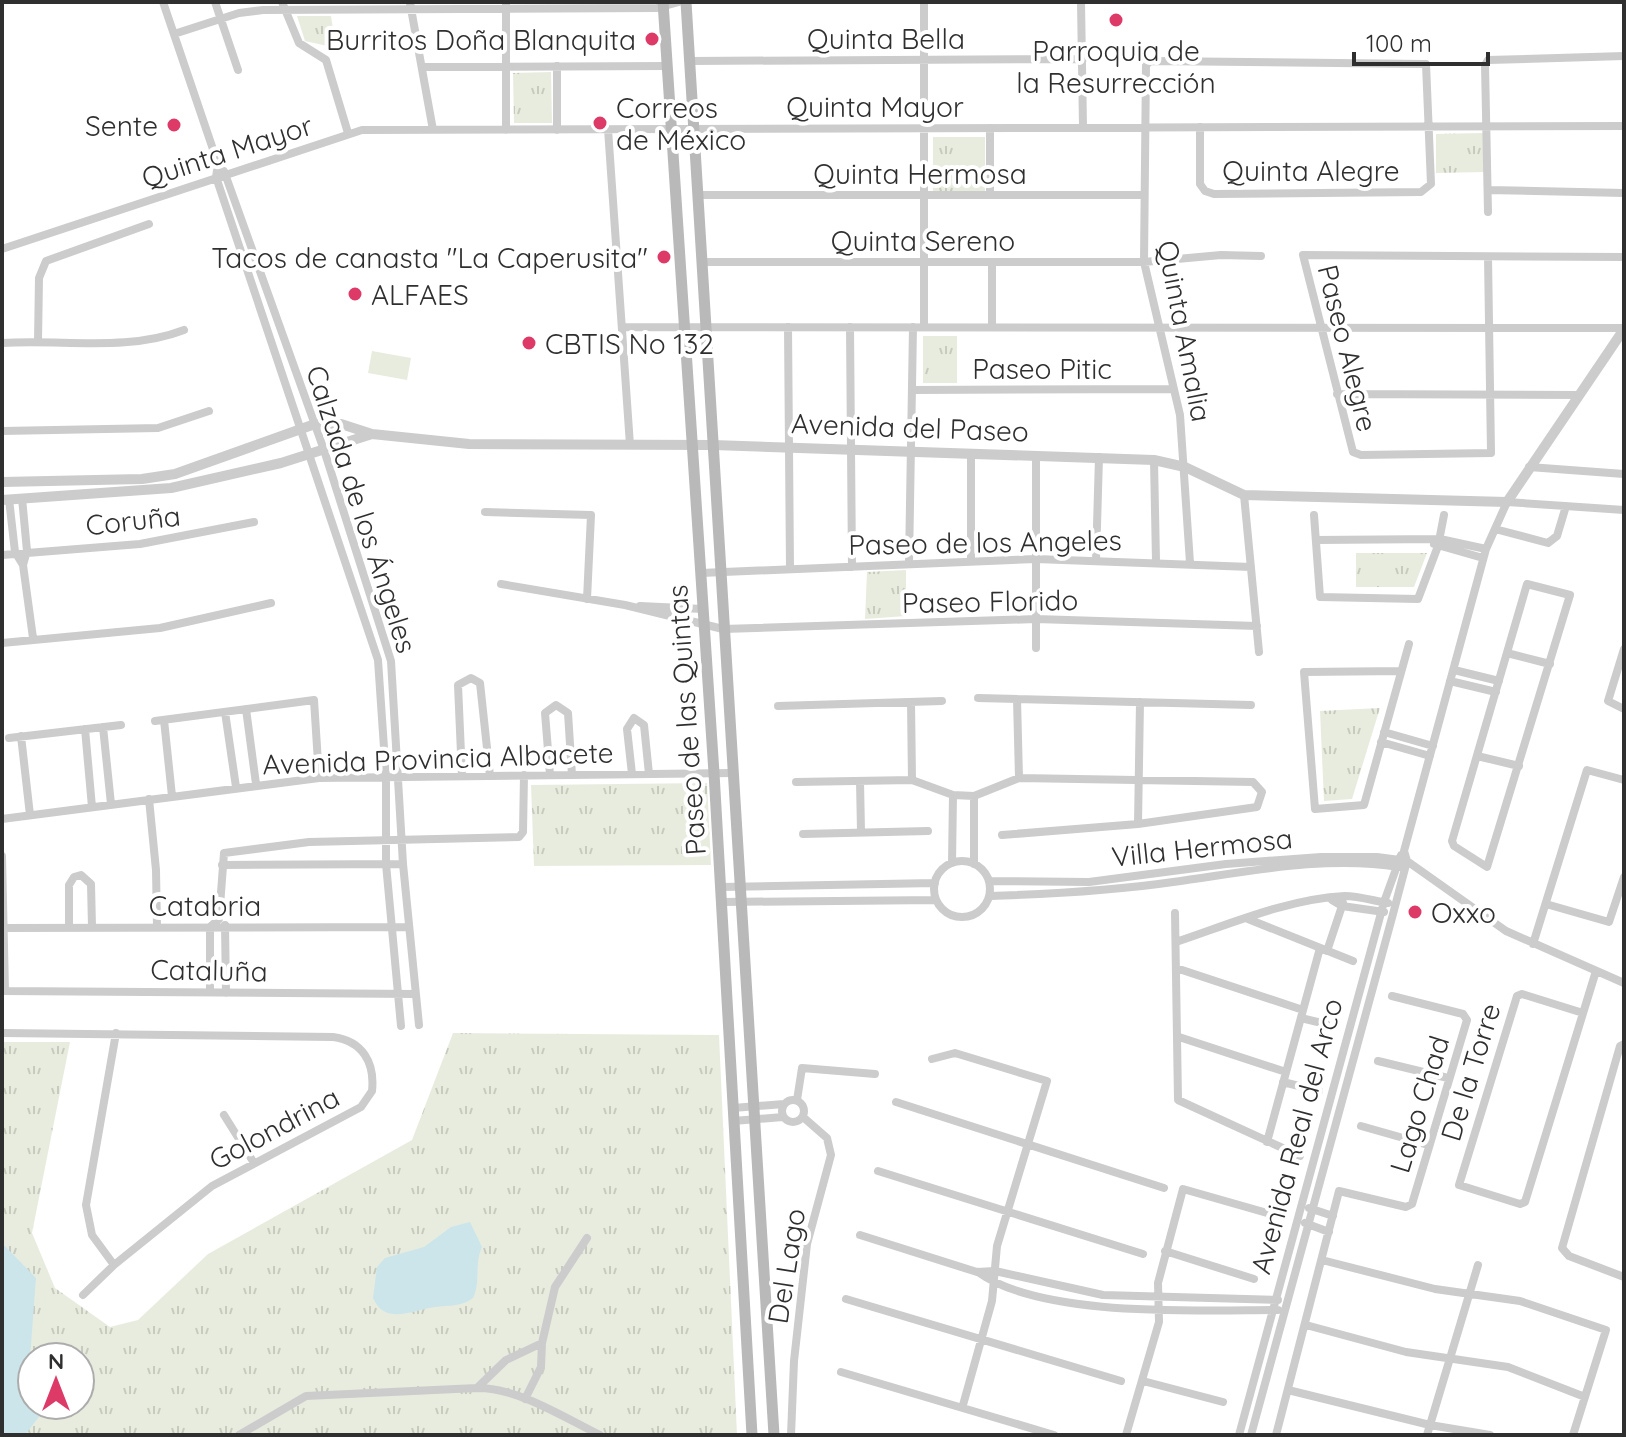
<svg xmlns="http://www.w3.org/2000/svg" width="1626" height="1437" font-family="Quicksand,sans-serif">
  <style>
    .grass { fill: url(#grass-tufts); fill-rule: evenodd }
    .pitch { fill: #e8ecde }
    .water { fill: #cbe5eb }
    .lines { fill: none; stroke-linecap: round; stroke-linejoin: round }
    .minor { stroke: #ccc; stroke-width: 8 }
    .tertiary { stroke: #ccc; stroke-width: 10 }
    .secondary { stroke: #b9b9b9; stroke-width: 11 }
    .poi-dot { fill: #dd3a68; stroke: #fff; stroke-width: 3 }
    .labels { text-anchor: middle; dominant-baseline: central; stroke-width: 8; stroke-linejoin: round; paint-order: stroke }
    .street-label { font-size: 28px; fill: #2f2f2f; stroke: #fff }
    .poi-label { font-size: 28px; fill: #2f2f2f; stroke: #fff; text-anchor: start }
  </style>
  <defs>
    <pattern id="grass-tufts" width="24" height="20" patternUnits="userSpaceOnUse" patternTransform="scale(2)"><rect width="24" height="20" fill="#e8ecde"/><path d="M3 7l-1-3M5 7V3M7 7l1-3M15 17l-1-3M17 17v-4M19 17l1-3" fill="none" stroke="#c7cbbf"/></pattern>
  </defs>
  <rect width="100%" height="100%" fill="#fff"/>
  <!-- grass -->
  <path class="grass" d="M 297,16 L 331,16 L 336,48 L 305,41 Z
    M 551,72 L 552,123 L 514,123 L 513,73 Z
    M 1483,133 L 1484,172 L 1436,173 L 1436,134 Z
    M 933,137 L 985,137 L 985,192 L 933,192 Z
    M 923,336 L 957,336 L 957,383 L 923,383 Z
    M 1356,553 L 1427,553 L 1414,587 L 1356,587 Z
    M 906,570 L 906,616 L 865,619 L 867,572 Z
    M 1380,708 L 1352,799 L 1324,801 L 1320,711 Z
    M 707,783 L 711,865 L 534,866 L 531,785 Z
    M 453,1033 L 719,1035 L 737,1435 L 2,1435 L 2,1042 L 70,1042 L 32,1233 L 55,1288 L 110,1327 L 138,1320 L 208,1254 L 412,1140 ZM 32,1357 L 80,1357 L 80,1405 L 32,1405 Z"/>
  <!-- pitch -->
  <path class="pitch" d="M 372,351 L 411,358 L 407,380 L 368,373 Z"/>
  <!-- water -->
  <path class="water" d="M 470,1222 L 482,1247 C 474,1264 481,1282 473,1298 C 461,1307 449,1305 435,1307 C 413,1310 385,1326 373,1298 L 377,1267 L 385,1258 L 424,1247 L 451,1227 Z
    M 2,1243 L 36,1278 L 30,1358 L 32,1405 L 48,1405 L 25,1435 L 2,1435 Z"/>
  <g class="lines">
    <!-- minor -->
    <path class="minor" d="M 163,2 L 218,164 L 216,177 L 378,660 L 386,777 L 386,864 L 401,1026
      M 215,2 L 238,70
      M 282,2 L 299,43 L 326,60 L 348,133
      M 924,2 L 924,327
      M 1081,2 L 1083,127
      M 410,3 L 433,130
      M 174,34 L 239,13 L 263,10 L 657,8 L 679,2
      M 690,61 L 1083,59
      M 557,66 L 557,130
      M 422,67 L 667,66
      M 990,128 L 990,195
      M 608,129 L 630,445
      M 506,130 L 506,3
      M 224,171 L 324,450 L 391,661 L 403,864 L 419,1025
      M 1488,190 L 1624,193
      M 698,195 L 1143,195
      M 1488,212 L 1485,65 L 1488,60 L 1624,56
      M 2,249 L 362,130 L 1624,126
      M 1488,257 L 1491,453 L 1361,455 L 1353,452 L 1303,255 L 1624,257
      M 702,262 L 1144,262 L 1221,255 L 1261,256
      M 992,262 L 992,327
      M 622,327 L 1624,328
      M 788,327 L 790,569
      M 850,327 L 852,567
      M 38,341 L 39,278 L 46,261 L 149,224
      M 2,343 C 63,339 127,352 184,330
      M 912,390 L 1172,389
      M 1337,394 L 1579,395
      M 2,431 L 158,428 L 209,411
      M 1036,455 L 1036,648
      M 1154,460 L 1156,561
      M 1529,467 L 1624,474
      M 1244,495 L 1259,652
      M 22,498 L 27,551 L 23,565 L 33,638
      M 9,499 L 15,552 L 23,565
      M 485,512 L 591,515 L 587,599
      M 1314,515 L 1320,597 L 1418,599 L 1438,546 L 1444,515
      M 1495,529 L 1548,543 L 1557,536 L 1566,506
      M 1316,540 L 1440,539 L 1486,549
      M 1434,544 L 1483,558
      M 2,555 L 140,544 L 254,522
      M 1096,560 L 1099,457
      M 971,561 L 971,454
      M 909,563 L 913,327
      M 1190,563 L 1180,415 L 1144,262 L 1146,65 L 1151,61 L 1426,64 L 1431,184 L 1421,192 L 1214,194 L 1205,191 L 1200,184 L 1200,127
      M 701,573 L 1036,559 L 1251,567
      M 501,584 L 625,605 L 723,629 L 1036,619 L 1257,626
      M 1527,584 L 1570,595 L 1487,867 L 1454,846 L 1452,841 Z
      M 640,606 L 703,609
      M 2,643 L 160,628 L 271,603
      M 1624,649 L 1608,701 L 1624,709
      M 1507,653 L 1550,664
      M 1454,670 L 1499,681
      M 1401,671 L 1304,672 L 1315,809 L 1364,805 L 1409,644
      M 1450,681 L 1496,692
      M 978,698 L 1251,705
      M 1017,699 L 1019,778
      M 911,702 L 912,780
      M 778,706 L 942,701
      M 246,709 L 256,784
      M 225,712 L 236,787
      M 164,720 L 172,796
      M 155,721 L 314,700 L 319,778
      M 103,727 L 111,804
      M 85,729 L 92,807
      M 1384,732 L 1433,746
      M 21,736 L 30,815
      M 9,738 L 121,725
      M 1381,742 L 1430,756
      M 1477,756 L 1519,766
      M 632,774 L 627,729 L 634,718 L 644,725 L 649,774
      M 550,775 L 545,713 L 556,705 L 568,713 L 572,775
      M 462,776 L 458,685 L 471,678 L 480,683 L 490,776
      M 860,781 L 861,832
      M 796,782 L 912,780 L 953,795 L 974,796 L 1019,778 L 1253,782 L 1262,792 L 1257,807 L 1138,824 L 1002,835
      M 149,799 L 156,870 L 157,927
      M 2,819 L 319,778 L 733,773
      M 1138,824 L 1140,702
      M 803,834 L 928,831
      M 2,856 L 5,991
      M934 889a28 28 0 1 1 56 0a28 28 0 1 1-56 0Z
      M 952,863 L 953,795
      M 974,864 L 974,796
      M 222,865 L 403,864
      M 989,881 L 1089,882 L 1226,864 L 1321,857 L 1377,857 L 1407,861 L 1506,931 L 1624,983
      M 721,887 L 935,883
      M 990,896 C 1051,894 1112,891 1173,882 C 1247,872 1325,855 1399,867
      M 1332,900 L 1342,906 L 1384,912
      M 722,902 L 936,900
      M 1546,904 L 1609,922 L 1624,877
      M 1175,913 L 1178,1100 L 1300,1156
      M 1248,919 L 1353,961
      M 225,925 L 226,993
      M 69,927 L 69,885 L 74,877 L 81,875 L 91,884 L 92,927
      M 2,928 L 409,927
      M 1176,942 C 1230,924 1287,899 1345,896 C 1358,896 1375,901 1388,903
      M 1533,944 L 1587,770 L 1624,780
      M 1327,951 L 1343,903
      M 1176,968 L 1303,1010
      M 2,991 L 415,994
      M 210,992 L 210,927 L 219,919 L 224,853 L 309,842 L 519,837 L 523,832 L 524,775
      M 1583,1013 L 1522,994 L 1517,996 L 1459,1185 L 1520,1204 L 1525,1202 L 1596,971
      M 1301,1018 L 1326,1024
      M 2,1033 L 333,1037 C 363,1041 375,1063 372,1091 L 361,1107 L 212,1186 L 114,1265 L 83,1295
      M 1179,1037 L 1286,1072
      M 1624,1044 L 1620,1046 L 1562,1248 L 1569,1256 L 1624,1277
      M 932,1059 L 955,1053 L 1047,1081 L 997,1246 L 992,1301 L 963,1405
      M 1378,1061 L 1448,1078
      M 1283,1082 L 1319,1091
      M782 1111a11 11 0 1 1 22 0a11 11 0 1 1-22 0Z
      M 797,1100 L 802,1068 L 875,1074
      M 896,1102 L 1164,1188
      M 733,1108 L 784,1104
      M 224,1115 L 254,1163
      M 733,1121 L 783,1117
      M 1361,1126 L 1428,1145
      M 1267,1142 L 1320,948
      M 878,1171 L 1143,1254
      M 1309,1208 L 1333,1216
      M 1305,1223 L 1329,1232
      M 860,1235 L 977,1272 L 995,1271 L 1103,1295 L 1278,1300
      M 1165,1251 L 1254,1279
      M 1322,1260 L 1435,1289 L 1520,1301 L 1606,1330 L 1573,1435
      M 114,1265 L 92,1235 L 86,1205 L 116,1033
      M 978,1272 C 1041,1318 1200,1310 1278,1310
      M 846,1299 L 1121,1381
      M 1306,1325 L 1406,1352 L 1508,1367 L 1585,1397
      M 841,1372 L 1054,1435
      M 1143,1381 L 1223,1402
      M 477,1388 L 506,1360 L 542,1343
      M 1288,1390 L 1430,1425 L 1490,1435
      M 525,1399 L 541,1367 L 542,1343 L 555,1287 L 587,1238
      M 239,1435 L 306,1396 L 477,1388 C 519,1388 563,1417 600,1435
      M 791,1435 L 794,1361 L 807,1244 L 831,1155 L 827,1138 L 803,1117
      M 1126,1435 L 1159,1322 L 1158,1283 L 1183,1189 L 1274,1215
      M 1239,1435 L 1384,902 L 1401,855
      M 1251,1435 L 1393,914 L 1407,861 L 1404,851 L 1486,549 L 1507,502 L 1624,510
      M 1276,1435 L 1339,1191 L 1406,1207 L 1412,1204 L 1467,1020 L 1463,1014 L 1392,996
      M 1427,1435 L 1478,1265"/>
    <!-- tertiary -->
    <path class="tertiary" d="M 2,482 L 142,479 L 175,474 L 315,424 L 341,424 L 372,434
      M 2,500 L 171,488 L 281,463 L 372,434 L 469,444 L 713,445 L 1154,460 L 1185,467 L 1244,495 L 1507,502 L 1624,329"/>
    <!-- secondary -->
    <path class="secondary" d="M 663,2 L 714,773 L 752,1435
      M 686,2 L 774,1435"/>
  </g>
  <!-- markers -->
  <g class="poi-dot">
    <circle cx="1116" cy="20" r="8"/>
    <circle cx="652" cy="39" r="8"/>
    <circle cx="600" cy="123" r="8"/>
    <circle cx="174" cy="125" r="8"/>
    <circle cx="664" cy="257" r="8"/>
    <circle cx="355" cy="294" r="8"/>
    <circle cx="529" cy="343" r="8"/>
    <circle cx="1415" cy="912" r="8"/>
  </g>
  <g class="labels">
    <!-- street labels -->
    <g class="street-label">
      <text x="886" y="38">Quinta Bella</text>
      <text x="875" y="106">Quinta Mayor</text>
      <text transform="translate(227 151) rotate(-18)">Quinta Mayor</text>
      <text x="1311" y="170">Quinta Alegre</text>
      <text x="920" y="173">Quinta Hermosa</text>
      <text x="923" y="240">Quinta Sereno</text>
      <text transform="translate(1185 331) rotate(79)">Quinta Amalia</text>
      <text transform="translate(1348 348) rotate(76)">Paseo Alegre</text>
      <text x="1042" y="368">Paseo Pitic</text>
      <text transform="translate(910 427) rotate(2)">Avenida del Paseo</text>
      <text transform="translate(362 509) rotate(72)">Calzada de los Ángeles</text>
      <text transform="translate(133 520) rotate(-6)">Coruña</text>
      <text transform="translate(985 542) rotate(-1)">Paseo de los Angeles</text>
      <text transform="translate(990 601) rotate(-1)">Paseo Florido</text>
      <text transform="translate(686 720) rotate(-94)">Paseo de las Quintas</text>
      <text transform="translate(438 758) rotate(-2)">Avenida Provincia Albacete</text>
      <text transform="translate(1202 847) rotate(-6)">Villa Hermosa</text>
      <text x="205" y="905">Catabria</text>
      <text transform="translate(209 970) rotate(1)">Cataluña</text>
      <text transform="translate(1470 1072) rotate(-73)">De la Torre</text>
      <text transform="translate(1419 1104) rotate(-73)">Lago Chad</text>
      <text transform="translate(274 1128) rotate(-28)">Golondrina</text>
      <text transform="translate(1296 1136) rotate(-75)">Avenida Real del Arco</text>
      <text transform="translate(786 1266) rotate(-81)">Del Lago</text>
    </g>
    <!-- poi labels -->
    <g class="poi-label">
      <text x="636" y="39" text-anchor="end">Burritos Doña Blanquita</text>
      <text x="1116" y="50" text-anchor="middle">Parroquia de<tspan x="1116" dy="32">la Resurrección</tspan></text>
      <text x="616" y="107">Correos<tspan x="616" dy="32">de México</tspan></text>
      <text x="158" y="125" text-anchor="end">Sente</text>
      <text x="648" y="257" text-anchor="end">Tacos de canasta "La Caperusita"</text>
      <text x="371" y="294">ALFAES</text>
      <text x="545" y="343">CBTIS No 132</text>
      <text x="1431" y="912">Oxxo</text>
    </g>
  </g>
  <!-- border -->
  <rect width="1626" height="1437" fill="none" stroke="#2f2f2f" stroke-width="8"/>
  <!-- north arrow -->
  <g transform="translate(56 1381)"><circle r="38" fill="#ffffff" stroke="#acacac" stroke-width="2"/>
  <path d="M0-6L14 30L0 20L-14 30Z" fill="#dd3a68"/>
  <text y="-12" font-size="22" font-weight="bold" text-anchor="middle" fill="#2f2f2f">N</text>
  </g>
  <!-- scale -->
  <path d="M1354 52v12h134v-12" fill="none" stroke="#2f2f2f" stroke-width="4"/>
  <text x="1366" y="52" font-size="24" fill="#2f2f2f" stroke="#ffffff" stroke-width="6" paint-order="stroke">100 m</text>
</svg>
